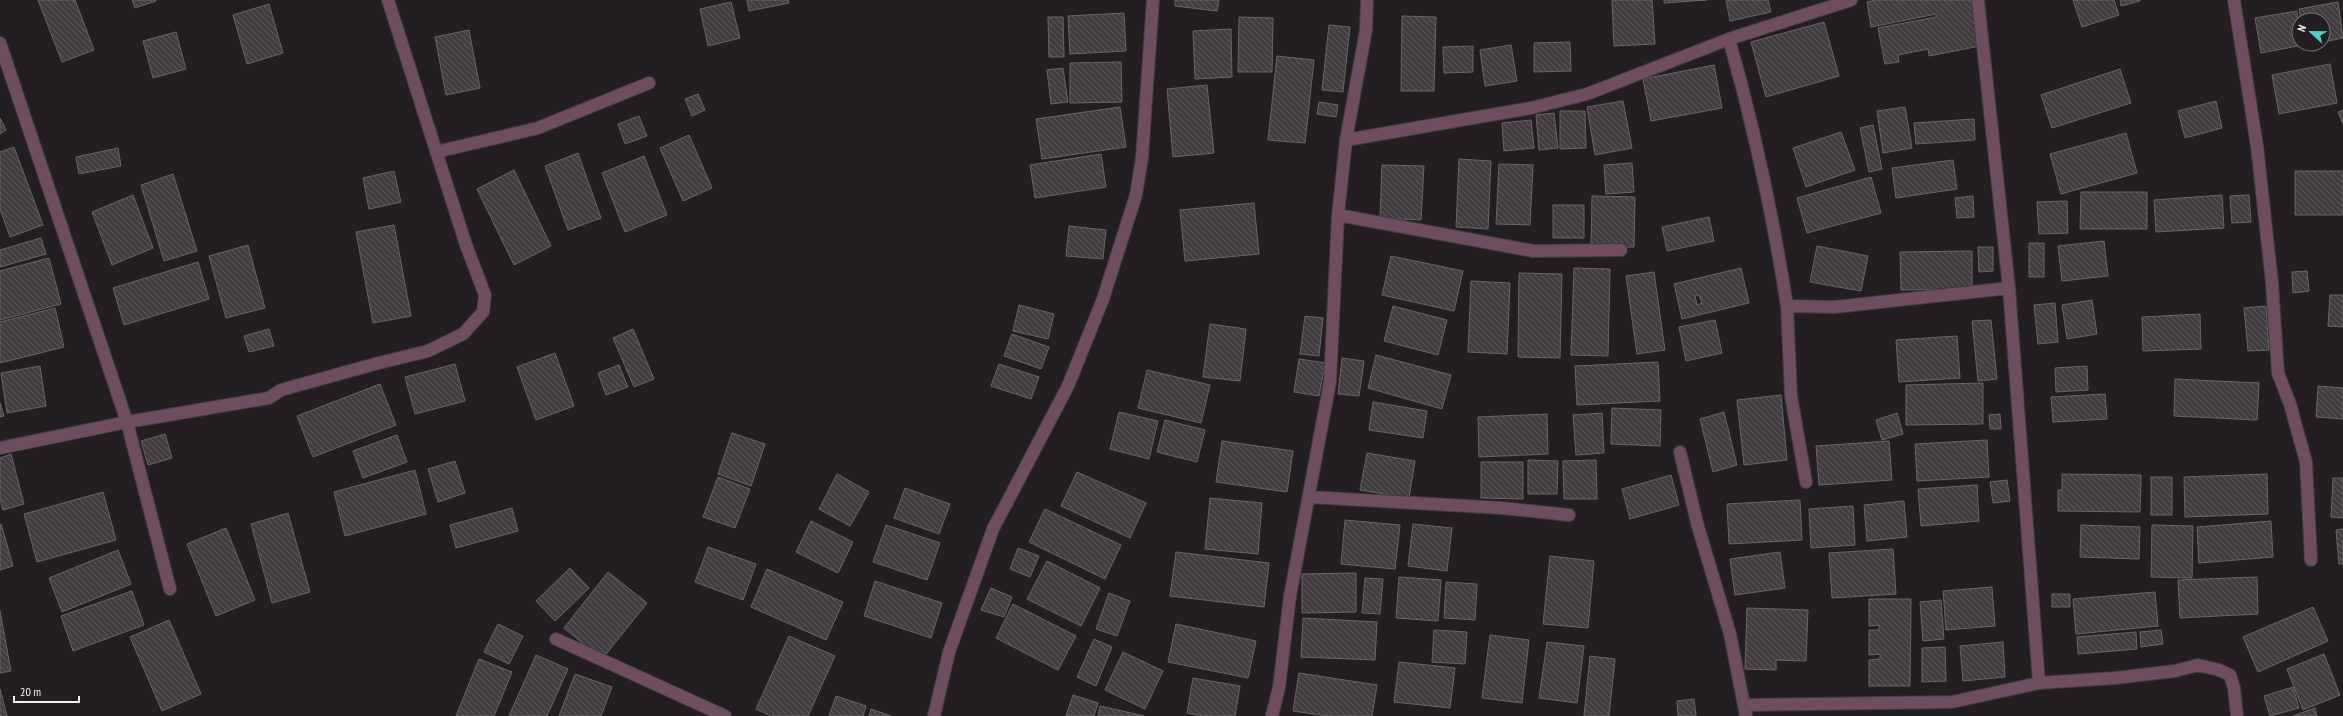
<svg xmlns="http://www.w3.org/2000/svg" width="2343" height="716" font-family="'PT Sans Narrow',sans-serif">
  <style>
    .building { fill: url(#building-back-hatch); stroke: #6a6467; fill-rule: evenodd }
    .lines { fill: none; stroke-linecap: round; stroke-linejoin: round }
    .minor-casing { stroke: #403b3e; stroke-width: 14 }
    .minor { stroke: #6f4d60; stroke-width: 12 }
  </style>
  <defs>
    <pattern id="building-back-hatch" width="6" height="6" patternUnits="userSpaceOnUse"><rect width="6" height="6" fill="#423d40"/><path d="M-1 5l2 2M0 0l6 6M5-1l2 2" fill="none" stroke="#5e595c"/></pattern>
  </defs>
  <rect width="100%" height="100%" fill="#231e21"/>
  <!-- building -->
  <path class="building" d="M 38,0 L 75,0 L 94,50 L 62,62 Z
    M 132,0 L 156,0 L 156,1 L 135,8 Z
    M 747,0 L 788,0 L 789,3 L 749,11 Z
    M 1175,0 L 1219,0 L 1217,11 L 1175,6 Z
    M 1612,0 L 1652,0 L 1655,44 L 1614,46 Z
    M 1664,0 L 1707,0 L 1664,3 Z
    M 1726,0 L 1768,0 L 1771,12 L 1730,21 Z
    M 1876,0 L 1971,0 L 1980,46 L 1929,56 L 1928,49 L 1898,55 L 1899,62 L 1885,64 L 1878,28 L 1936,17 L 1936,14 L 1871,27 L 1867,2 Z
    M 2073,0 L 2114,0 L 2119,15 L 2082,27 Z
    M 2120,0 L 2140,0 L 2140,1 L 2121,6 Z
    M 731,2 L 740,38 L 708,46 L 700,9 Z
    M 2338,2 L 2343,38 L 2323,42 L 2323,20 L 2301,20 L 2299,9 Z
    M 269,4 L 283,53 L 247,64 L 233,15 Z
    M 2297,11 L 2299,44 L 2303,45 L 2261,53 L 2255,18 Z
    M 1124,13 L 1126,51 L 1070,54 L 1068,16 Z
    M 1402,16 L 1436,17 L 1434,91 L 1401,91 Z
    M 1048,17 L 1063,17 L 1064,57 L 1049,57 Z
    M 1239,17 L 1273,18 L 1272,72 L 1238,72 Z
    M 1824,22 L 1839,76 L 1766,97 L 1751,42 Z
    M 1329,25 L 1350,27 L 1343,92 L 1322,90 Z
    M 1231,29 L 1232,77 L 1195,79 L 1193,31 Z
    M 469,30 L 480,88 L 446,95 L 435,37 Z
    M 176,32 L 186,69 L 153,78 L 143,41 Z
    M 1570,42 L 1571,71 L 1534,72 L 1534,43 Z
    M 1511,45 L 1517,81 L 1485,86 L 1480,50 Z
    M 1473,46 L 1473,72 L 1444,73 L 1443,47 Z
    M 1277,56 L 1314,60 L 1305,143 L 1268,140 Z
    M 1121,62 L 1122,102 L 1070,103 L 1070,63 Z
    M 2330,64 L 2337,103 L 2279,114 L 2272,75 Z
    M 1714,65 L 1722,108 L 1651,121 L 1643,79 Z
    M 1063,68 L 1068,102 L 1051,104 L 1047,70 Z
    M 2120,69 L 2131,103 L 2052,128 L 2041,95 Z
    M 1207,85 L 1214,153 L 1173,157 L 1167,89 Z
    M 698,94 L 705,110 L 692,116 L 685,99 Z
    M 1623,101 L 1632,148 L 1595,155 L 1587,107 Z
    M 2216,101 L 2222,128 L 2185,138 L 2178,111 Z
    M 1319,102 L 1338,105 L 1336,117 L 1317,114 Z
    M 1120,107 L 1126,147 L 1042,159 L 1036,119 Z
    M 1905,107 L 1912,148 L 1883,153 L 1877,111 Z
    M 2343,110 L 2343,124 L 2338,112 Z
    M 1560,111 L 1585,111 L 1586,148 L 1560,149 Z
    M 1554,113 L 1558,148 L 1539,150 L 1536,115 Z
    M 639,116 L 647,136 L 625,144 L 618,124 Z
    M 0,118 L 6,130 L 0,134 Z
    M 1974,119 L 1975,140 L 1916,144 L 1914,123 Z
    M 1531,120 L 1534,148 L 1504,151 L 1502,123 Z
    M 1873,125 L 1882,169 L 1869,172 L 1860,128 Z
    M 1841,132 L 1855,170 L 1806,187 L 1793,148 Z
    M 2126,133 L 2137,173 L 2061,194 L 2050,154 Z
    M 689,135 L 712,188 L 683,201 L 660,148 Z
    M 14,147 L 43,225 L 10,237 L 0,209 L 0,152 Z
    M 118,148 L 121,166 L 79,174 L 76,157 Z
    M 578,153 L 601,218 L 568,230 L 545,166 Z
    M 1101,154 L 1106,187 L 1035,198 L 1030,165 Z
    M 644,156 L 667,215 L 625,232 L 602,173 Z
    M 1459,159 L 1491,161 L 1488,229 L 1456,227 Z
    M 1953,160 L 1957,189 L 1896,198 L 1892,168 Z
    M 1632,163 L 1634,192 L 1606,194 L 1604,165 Z
    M 1499,164 L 1533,165 L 1530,225 L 1496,224 Z
    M 1382,165 L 1424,166 L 1421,220 L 1380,218 Z
    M 514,170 L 551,246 L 514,265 L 477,189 Z
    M 394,171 L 401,202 L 369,209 L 363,178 Z
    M 2295,171 L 2343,171 L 2343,215 L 2295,215 Z
    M 173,174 L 197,251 L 164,261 L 141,185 Z
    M 1871,177 L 1881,213 L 1807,233 L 1797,198 Z
    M 2081,192 L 2147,192 L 2147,229 L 2080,229 Z
    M 133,195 L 153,248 L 112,265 L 92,212 Z
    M 2222,195 L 2224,228 L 2156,232 L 2154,200 Z
    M 2249,195 L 2251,222 L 2232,223 L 2230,196 Z
    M 1592,196 L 1635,197 L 1634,247 L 1591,247 Z
    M 1973,196 L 1974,217 L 1957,218 L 1955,198 Z
    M 2067,201 L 2068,233 L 2039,234 L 2037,202 Z
    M 1254,203 L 1259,254 L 1185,261 L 1180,210 Z
    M 1553,205 L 1584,205 L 1584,238 L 1553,238 Z
    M 1709,217 L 1714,241 L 1667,251 L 1662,227 Z
    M 394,225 L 411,316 L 373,323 L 356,232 Z
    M 1069,226 L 1106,230 L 1103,259 L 1066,256 Z
    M 41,238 L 46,254 L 0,267 L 0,250 Z
    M 2104,241 L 2108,276 L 2062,281 L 2058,246 Z
    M 2029,243 L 2044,243 L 2044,277 L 2029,277 Z
    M 248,245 L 265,308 L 226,318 L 209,256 Z
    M 1817,246 L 1868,256 L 1861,291 L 1810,282 Z
    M 1978,247 L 1993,247 L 1993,271 L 1979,272 Z
    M 1972,251 L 1972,289 L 1901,290 L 1900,252 Z
    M 1391,256 L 1463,271 L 1454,311 L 1382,295 Z
    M 49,258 L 61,304 L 0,320 L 0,271 Z
    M 198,262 L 209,299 L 124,325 L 113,288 Z
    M 1574,268 L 1610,269 L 1608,356 L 1571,355 Z
    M 1741,268 L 1749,303 L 1682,319 L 1674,284 ZM 1699,295 L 1702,303 L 1697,305 L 1695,296 Z
    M 2307,271 L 2309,291 L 2293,293 L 2292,272 Z
    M 1654,272 L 1665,350 L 1637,354 L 1626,276 Z
    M 1519,273 L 1562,274 L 1560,358 L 1518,357 Z
    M 1471,281 L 1510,283 L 1507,354 L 1468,352 Z
    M 2330,295 L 2343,295 L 2343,327 L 2328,326 Z
    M 2092,300 L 2097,334 L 2067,339 L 2062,305 Z
    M 2055,303 L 2058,342 L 2038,344 L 2034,305 Z
    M 1019,305 L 1054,314 L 1048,339 L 1013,331 Z
    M 1393,306 L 1447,320 L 1438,355 L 1384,341 Z
    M 2266,306 L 2269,350 L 2248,351 L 2244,308 Z
    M 55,308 L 64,347 L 0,363 L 0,322 Z
    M 2200,314 L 2201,349 L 2143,351 L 2142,317 Z
    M 1305,316 L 1323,318 L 1319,356 L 1300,354 Z
    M 1715,320 L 1722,353 L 1686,361 L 1679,327 Z
    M 1991,320 L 1997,379 L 1978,381 L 1972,321 Z
    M 1210,324 L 1246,329 L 1240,381 L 1203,377 Z
    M 269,329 L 274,346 L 249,352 L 244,336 Z
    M 633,329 L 654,379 L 634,387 L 613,338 Z
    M 1012,334 L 1049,347 L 1041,369 L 1004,356 Z
    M 1957,336 L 1960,378 L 1899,382 L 1896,340 Z
    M 555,353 L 574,406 L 536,420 L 517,367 Z
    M 1376,355 L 1451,375 L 1442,409 L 1368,388 Z
    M 1342,358 L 1364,361 L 1359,396 L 1338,394 Z
    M 1299,359 L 1325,363 L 1319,396 L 1294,392 Z
    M 1658,362 L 1660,401 L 1577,405 L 1575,366 Z
    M 455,364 L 465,401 L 415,414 L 405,377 Z
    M 999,364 L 1039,377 L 1031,399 L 991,386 Z
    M 619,365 L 628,387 L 606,395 L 598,373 Z
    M 40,366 L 46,406 L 7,413 L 1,373 Z
    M 2087,366 L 2088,390 L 2056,392 L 2055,368 Z
    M 1147,370 L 1210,385 L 1201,423 L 1138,408 Z
    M 2175,379 L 2259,383 L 2257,420 L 2174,416 Z
    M 1983,383 L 1983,424 L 1906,425 L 1906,385 Z
    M 380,384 L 396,425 L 313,457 L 297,416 Z
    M 2318,386 L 2343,388 L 2343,419 L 2316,417 Z
    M 2105,394 L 2107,419 L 2053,422 L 2051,397 Z
    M 1781,395 L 1787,460 L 1744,465 L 1737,400 Z
    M 1373,402 L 1427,411 L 1423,438 L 1369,430 Z
    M 0,403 L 4,416 L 0,417 Z
    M 1612,408 L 1661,410 L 1660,446 L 1611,444 Z
    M 1119,412 L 1158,421 L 1149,459 L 1110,449 Z
    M 1724,412 L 1737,465 L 1713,472 L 1700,419 Z
    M 1602,413 L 1604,453 L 1576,455 L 1573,415 Z
    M 1897,413 L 1903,434 L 1882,440 L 1876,420 Z
    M 1547,414 L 1548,454 L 1479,457 L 1478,417 Z
    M 2000,414 L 2001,429 L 1990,429 L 1989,415 Z
    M 1165,420 L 1205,430 L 1197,462 L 1157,452 Z
    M 732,433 L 765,444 L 751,486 L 718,474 Z
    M 165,434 L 172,458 L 148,465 L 141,441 Z
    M 397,435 L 407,462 L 363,478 L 353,451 Z
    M 1987,440 L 1989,477 L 1917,481 L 1915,444 Z
    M 1222,441 L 1293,451 L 1287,492 L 1216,482 Z
    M 1889,441 L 1892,480 L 1819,485 L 1816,446 Z
    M 1367,453 L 1415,461 L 1409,498 L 1360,490 Z
    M 11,454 L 24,504 L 3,510 L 0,499 L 0,458 Z
    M 1528,460 L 1558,461 L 1557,494 L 1528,494 Z
    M 1596,460 L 1597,499 L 1564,499 L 1563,461 Z
    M 455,461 L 465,493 L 438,502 L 428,469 Z
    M 1481,462 L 1523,462 L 1523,499 L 1481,498 Z
    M 415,470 L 426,514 L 345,536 L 334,492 Z
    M 1077,472 L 1146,503 L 1130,538 L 1061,506 Z
    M 837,474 L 869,492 L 850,526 L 819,509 Z
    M 2062,474 L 2141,475 L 2140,512 L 2058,511 L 2058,490 L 2062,490 Z
    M 2267,474 L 2268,514 L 2185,517 L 2184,477 Z
    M 1671,475 L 1679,505 L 1630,519 L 1622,489 Z
    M 718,477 L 750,489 L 735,528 L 703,517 Z
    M 2151,477 L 2172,477 L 2172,515 L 2151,515 Z
    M 2333,478 L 2343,478 L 2343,518 L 2331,517 Z
    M 2007,480 L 2010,501 L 1993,503 L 1990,482 Z
    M 1977,485 L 1979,521 L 1921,526 L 1918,489 Z
    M 905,488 L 950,504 L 939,534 L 894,518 Z
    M 103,492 L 116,540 L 37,562 L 24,514 Z
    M 1210,498 L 1262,503 L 1258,554 L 1205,549 Z
    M 1800,500 L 1802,540 L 1729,544 L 1727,504 Z
    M 1904,501 L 1907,537 L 1867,541 L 1864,505 Z
    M 1853,506 L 1855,545 L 1811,548 L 1809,509 Z
    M 512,508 L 518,531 L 456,548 L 450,525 Z
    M 1045,509 L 1121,545 L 1105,579 L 1029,542 Z
    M 288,513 L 310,592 L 272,603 L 251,524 Z
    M 1345,520 L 1400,525 L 1395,569 L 1341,564 Z
    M 811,521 L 853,542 L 838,573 L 796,552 Z
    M 2271,521 L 2273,557 L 2199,563 L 2197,527 Z
    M 1,524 L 13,566 L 0,570 L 0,525 Z
    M 1413,524 L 1452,528 L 1447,571 L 1408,566 Z
    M 886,525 L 940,543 L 927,580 L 873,562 Z
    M 2081,525 L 2140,527 L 2139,559 L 2080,557 Z
    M 2152,525 L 2193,526 L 2192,578 L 2151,577 Z
    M 226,528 L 255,600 L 216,616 L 187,544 Z
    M 2343,529 L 2343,564 L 2339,564 L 2336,530 Z
    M 708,547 L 756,564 L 743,600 L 695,582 Z
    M 1018,548 L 1039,556 L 1030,577 L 1010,569 Z
    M 1893,549 L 1896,594 L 1832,598 L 1829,553 Z
    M 118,550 L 131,584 L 62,612 L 49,578 Z
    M 1176,552 L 1269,563 L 1264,607 L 1170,596 Z
    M 1780,552 L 1785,588 L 1735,595 L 1730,559 Z
    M 1550,556 L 1594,561 L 1588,628 L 1543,624 Z
    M 1047,561 L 1100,588 L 1081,626 L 1027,599 Z
    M 570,568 L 589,588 L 555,621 L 536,601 Z
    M 767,569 L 843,602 L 826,640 L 751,607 Z
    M 608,572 L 647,603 L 602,659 L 564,628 Z
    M 1356,573 L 1356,612 L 1302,613 L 1302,574 Z
    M 1399,577 L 1441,580 L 1438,621 L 1396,618 Z
    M 2257,577 L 2258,614 L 2180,618 L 2178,580 Z
    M 1365,578 L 1383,579 L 1380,614 L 1362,613 Z
    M 875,581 L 942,603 L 931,638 L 864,616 Z
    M 1446,582 L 1477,584 L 1475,620 L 1444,618 Z
    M 1992,587 L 1995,626 L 1946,630 L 1943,591 Z
    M 991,588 L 1012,597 L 1004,617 L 981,610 Z
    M 132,591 L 144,625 L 73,651 L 61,616 Z
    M 2155,592 L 2158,626 L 2076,634 L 2073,599 Z
    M 1109,593 L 1130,601 L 1117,636 L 1096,629 Z
    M 2052,594 L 2070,594 L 2070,607 L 2052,607 Z
    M 1869,599 L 1911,599 L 1910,686 L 1869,686 L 1869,660 L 1880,659 L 1880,654 L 1869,655 L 1869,630 L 1879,630 L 1879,625 L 1869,626 Z
    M 1941,600 L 1944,639 L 1923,641 L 1920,602 Z
    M 1013,604 L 1076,636 L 1058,670 L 996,638 Z
    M 2313,607 L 2328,641 L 2258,672 L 2243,637 Z
    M 1747,608 L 1808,610 L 1806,661 L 1776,660 L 1776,670 L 1745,669 Z
    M 0,611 L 11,671 L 0,673 Z
    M 1303,618 L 1377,622 L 1375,660 L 1301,657 Z
    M 169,620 L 201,694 L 162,711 L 130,637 Z
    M 498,624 L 523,636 L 509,664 L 484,652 Z
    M 1176,624 L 1256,641 L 1248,678 L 1168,662 Z
    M 1434,630 L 1467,632 L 1465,664 L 1432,662 Z
    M 2161,630 L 2163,644 L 2141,647 L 2140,632 Z
    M 2136,632 L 2137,649 L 2078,654 L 2077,637 Z
    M 1490,635 L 1529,640 L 1522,703 L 1482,698 Z
    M 789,636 L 835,656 L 808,716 L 771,716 L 756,709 Z
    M 1094,639 L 1112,647 L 1096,686 L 1077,677 Z
    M 1547,642 L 1584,646 L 1577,703 L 1539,698 Z
    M 2003,642 L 2005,677 L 1963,681 L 1960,646 Z
    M 1945,647 L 1946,681 L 1922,682 L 1922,648 Z
    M 1123,652 L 1163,671 L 1145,709 L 1105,690 Z
    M 2324,654 L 2340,695 L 2303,710 L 2287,669 Z
    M 536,655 L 568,669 L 547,716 L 509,716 Z
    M 1590,656 L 1615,659 L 1609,716 L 1584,716 Z
    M 479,659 L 512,672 L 494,716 L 456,716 Z
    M 1399,662 L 1455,668 L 1450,708 L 1394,702 Z
    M 1299,673 L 1377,685 L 1372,716 L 1327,716 L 1293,711 Z
    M 575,674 L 612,687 L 601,716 L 559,716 Z
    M 1193,678 L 1240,686 L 1235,716 L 1203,716 L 1187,713 Z
    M 2293,687 L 2299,708 L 2270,716 L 2264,696 Z
    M 0,689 L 7,716 L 0,716 Z
    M 1073,695 L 1098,703 L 1094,716 L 1066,716 Z
    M 836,696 L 866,706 L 863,716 L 829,716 Z
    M 1694,699 L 1696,716 L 1678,716 L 1677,701 Z
    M 1100,706 L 1144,716 L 1098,716 Z
    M 2315,708 L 2317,716 L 2293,716 Z
    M 871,709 L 891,716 L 869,716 Z"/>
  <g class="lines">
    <defs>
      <path id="minor" d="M 1978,0 L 2009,288 L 2039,683
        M 2234,0 L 2257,146 L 2272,283 L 2278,373 L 2290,404 L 2306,462 L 2311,560
        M 1729,39 C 1754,127 1773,216 1787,306 L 1835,307 L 2009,288
        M 0,43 L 127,422 L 170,589
        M 1346,140 L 1531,108 L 1587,94 L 1729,39 L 1851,0
        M 436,152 L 538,128 L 649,83
        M 1338,215 L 1533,251 L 1621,250
        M 1787,306 L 1791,396 L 1806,482
        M 0,448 L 127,422 L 269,398 L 281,390 L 375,364 L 428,351 L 463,334 L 483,312 L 485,295 L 466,245 L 388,0
        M 1680,452 L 1697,523 L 1730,634 L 1746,716
        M 1309,497 L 1502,508 L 1569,515
        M 556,639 L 725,716
        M 1745,705 L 1952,702 L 2039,683 L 2115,678 L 2175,671 L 2198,665 L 2219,670 L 2230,675 L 2234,688 L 2237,716
        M 934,716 L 949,652 L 993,529 L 1068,386 L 1103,299 L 1136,195 L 1142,158 L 1153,0
        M 1272,716 L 1279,687 L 1290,596 L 1330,382 L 1338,215 L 1346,140 L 1366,30 L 1367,0"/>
    </defs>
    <!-- minor casing -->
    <use href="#minor" class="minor-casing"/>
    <!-- minor -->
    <use href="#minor" class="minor"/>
  </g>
  <!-- north arrow -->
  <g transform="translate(2311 32) rotate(292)"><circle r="19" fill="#231e21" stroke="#777275"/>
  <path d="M0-3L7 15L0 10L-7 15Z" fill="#52cdcc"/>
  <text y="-6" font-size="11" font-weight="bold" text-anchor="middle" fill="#f4f0f2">N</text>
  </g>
  <!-- scale -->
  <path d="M14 696v6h65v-6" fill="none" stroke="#f4f0f2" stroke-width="2"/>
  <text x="20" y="696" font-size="12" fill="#f4f0f2" stroke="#231e21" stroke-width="3" paint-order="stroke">20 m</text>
</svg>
